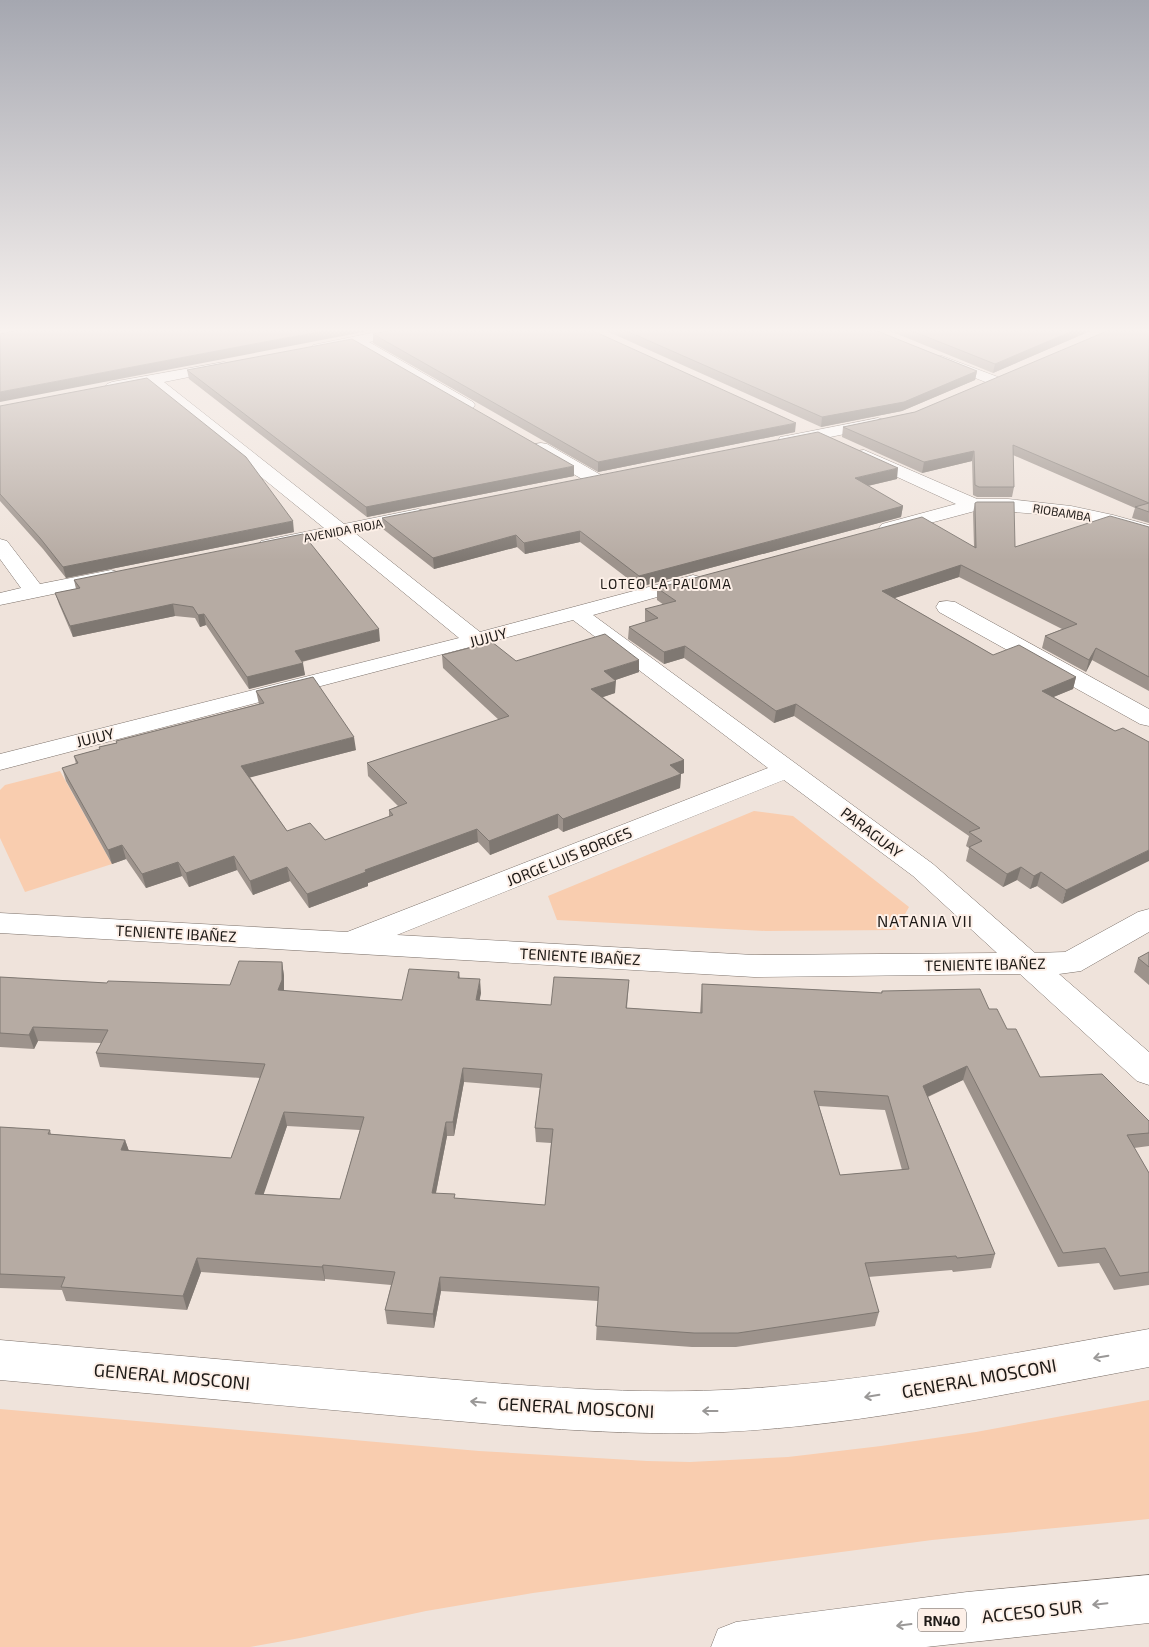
<svg xmlns="http://www.w3.org/2000/svg" width="1149" height="1647" font-family="'Exo 2',sans-serif">
  <style>
    .green { fill: #f9cdaf }
    .lines { fill: none; stroke-linecap: round; stroke-linejoin: round }
    .minor-casing { stroke: #7c716a; stroke-width: 1 }
    .tertiary-casing { stroke: #7c716a; stroke-width: 1 }
    .motorway-casing { stroke: #7c716a; stroke-width: 1 }
    .minor { fill: #fff; fill-rule: evenodd }
    .tertiary { fill: #fff; fill-rule: evenodd }
    .motorway { fill: #fff; fill-rule: evenodd }
    .wall { fill: #9d938c; fill-rule: evenodd }
    .shaded-wall { fill: #7f7872 }
    .building { fill: #b6aba3; stroke: #7f7872; fill-rule: evenodd }
    .oneway { stroke: #9a9897 }
    .labels { text-anchor: middle; dominant-baseline: central; stroke-width: 4; stroke-linejoin: round; paint-order: stroke }
    .far-street-label { font-size: 12px; fill: #1e1a17; stroke: #fdf0e8 }
    .far-neighbourhood-label { font-size: 14px; letter-spacing: 1px; fill: #1e1a17; stroke: #fdf0e8 }
    .shield { fill: #fdf0e8; stroke: #615a56; stroke-width: 1 }
    .shield-label { font-size: 14px; font-weight: bold; fill: #1e1a17 }
    .street-label { font-size: 15px; fill: #1e1a17; stroke: #fdf0e8 }
    .neighbourhood-label { font-size: 16px; letter-spacing: 1px; fill: #1e1a17; stroke: #fdf0e8 }
    .near-street-label { font-size: 18px; fill: #1e1a17; stroke: #fdf0e8 }
  </style>
  <rect width="100%" height="100%" fill="#efe3db"/>
  <!-- green -->
  <path class="green" d="M 60,771 L 112,864 L 25,892 L 0,838 L 0,790 L 5,785 Z
    M 754,811 L 793,816 L 909,907 L 896,930 L 766,931 L 557,920 L 548,896 Z
    M 1149,1400 L 1149,1519 L 932,1540 L 533,1593 L 426,1611 L 300,1638 L 250,1647 L 0,1647 L 0,1409 L 479,1451 L 647,1461 L 690,1462 L 788,1457 L 881,1446 L 976,1432 Z"/>
  <g class="lines">
    <defs>
      <path id="minor" d="M 391,329 L 422,329 L 415,333 L 369,342 L 473,402 L 475,405 L 473,408 L 461,408 L 353,345 L 318,352 L 313,351 L 311,348 L 313,345 L 318,344 Z
        M 942,356 L 998,377 L 1001,380 L 998,383 L 988,383 L 937,363 L 935,360 L 937,357 Z
        M 224,362 L 229,363 L 231,366 L 229,369 L 164,382 L 344,524 L 418,509 L 425,511 L 428,515 L 425,519 L 355,533 L 480,632 L 686,577 L 693,575 L 700,577 L 703,581 L 700,585 L 593,615 L 933,864 L 1035,953 L 1065,952 L 1138,912 L 1149,909 L 1149,932 L 1081,971 L 1059,974 L 1149,1052 L 1149,1085 L 1137,1081 L 1020,974 L 754,977 L 0,933 L 0,913 L 347,932 L 768,768 L 573,620 L 0,770 L 0,754 L 459,638 L 336,537 L 268,551 L 261,549 L 258,545 L 261,541 L 324,528 L 148,385 L 112,392 L 107,390 L 104,387 L 107,384 L 112,382 ZM 784,780 L 913,876 L 997,953 L 754,955 L 397,935 Z
        M 878,418 L 884,420 L 886,423 L 884,426 L 786,446 L 780,445 L 778,441 L 780,437 L 786,436 Z
        M 541,443 L 547,444 L 601,475 L 604,479 L 601,483 L 595,484 L 589,483 L 535,452 L 532,448 L 535,444 Z
        M 864,450 L 977,499 L 1008,499 L 1071,506 L 1113,515 L 1149,525 L 1149,538 L 1093,521 L 1050,515 L 990,510 L 975,511 L 889,534 L 882,532 L 879,528 L 882,524 L 956,504 L 858,459 L 855,455 L 858,451 Z
        M 0,539 L 7,541 L 40,584 L 111,570 L 118,572 L 121,576 L 118,580 L 111,582 L 0,605 L 0,593 L 21,588 L 0,559 Z
        M 947,601 L 955,602 L 1149,709 L 1149,726 L 1140,724 L 939,612 L 936,607 L 939,602 Z"/>
      <path id="tertiary" d="M 1149,1329 L 1149,1367 C 1009,1393 867,1425 724,1432 C 616,1437 507,1425 399,1416 C 266,1404 133,1392 0,1380 L 0,1340 C 133,1352 266,1363 399,1375 C 507,1384 616,1395 724,1390 C 867,1383 1008,1354 1149,1329 Z"/>
      <path id="motorway" d="M 1149,1575 L 1149,1623 L 926,1647 L 711,1647 L 718,1629 L 736,1622 L 967,1592 Z"/>
    </defs>
    <!-- minor casing -->
    <use href="#minor" class="minor-casing"/>
    <!-- tertiary casing -->
    <use href="#tertiary" class="tertiary-casing"/>
    <!-- motorway casing -->
    <use href="#motorway" class="motorway-casing"/>
    <!-- minor -->
    <use href="#minor" class="minor"/>
    <!-- tertiary -->
    <use href="#tertiary" class="tertiary"/>
    <!-- motorway -->
    <use href="#motorway" class="motorway"/>
  </g>
  <!-- wall -->
  <path class="wall" d="M 602,329 L 872,329 L 977,371 L 975,380 L 902,411 L 821,427 Z
    M 885,329 L 1095,329 L 993,373 Z
    M 1149,329 L 1149,523 L 1132,518 L 1135,508 L 1013,455 L 1014,487 L 1012,497 L 977,497 L 973,495 L 972,461 L 922,473 L 842,437 L 843,427 L 915,412 Z
    M 373,334 L 795,432 L 598,472 L 373,343 Z
    M 187,370 L 574,476 L 367,517 L 189,379 Z
    M 0,406 L 294,532 L 66,578 L 43,549 L 0,501 Z
    M 897,479 L 868,486 L 903,506 L 901,517 L 639,587 L 580,542 L 525,554 L 517,547 L 434,569 L 383,529 L 382,518 Z
    M 975,503 L 1015,547 L 1149,527 L 1149,691 L 1092,660 L 1086,672 L 1042,648 L 1045,636 L 1062,629 L 959,577 L 894,598 L 993,655 L 1076,677 L 1073,689 L 1053,697 L 1115,731 L 1062,904 L 1037,886 L 1030,889 L 1017,880 L 1003,887 L 966,861 L 969,848 L 966,846 L 969,836 L 794,716 L 774,723 L 684,658 L 664,664 L 628,639 L 629,627 L 646,622 L 645,621 L 645,609 L 664,605 L 657,600 L 657,588 L 974,547 L 973,513 Z
    M 74,580 L 380,641 L 302,662 L 305,675 L 249,689 L 206,625 L 200,627 L 195,618 L 175,616 L 73,637 L 59,604 L 55,593 L 76,589 Z
    M 442,655 L 639,672 L 615,680 L 615,693 L 603,697 L 684,760 L 684,773 L 681,774 L 680,788 L 563,832 L 558,828 L 490,855 L 478,842 L 368,883 L 368,886 L 309,908 L 290,881 L 253,895 L 237,870 L 189,887 L 182,876 L 146,888 L 126,859 L 112,864 L 66,781 L 62,768 L 76,764 L 74,756 L 100,749 L 99,747 L 116,743 L 116,741 L 259,704 L 256,691 L 356,750 L 250,777 L 287,831 L 325,840 L 389,817 L 389,810 L 398,806 L 368,776 L 367,763 L 499,720 L 443,668 Z
    M 1149,952 L 1149,985 L 1134,972 L 1138,958 Z
    M 282,962 L 284,976 L 284,991 L 402,1000 L 459,972 L 460,978 L 481,993 L 479,1000 L 551,1005 L 629,980 L 627,1008 L 700,1013 L 702,984 L 881,993 L 882,991 L 989,1009 L 1007,1029 L 1040,1077 L 1149,1121 L 1149,1146 L 1134,1148 L 1149,1173 L 1149,1285 L 1114,1290 L 1099,1263 L 1058,1267 L 963,1080 L 928,1097 L 995,1254 L 991,1268 L 953,1272 L 952,1270 L 868,1277 L 879,1312 L 875,1326 L 736,1347 L 692,1347 L 596,1340 L 598,1301 L 441,1291 L 434,1328 L 387,1324 L 385,1310 L 391,1285 L 325,1279 L 325,1281 L 201,1272 L 187,1310 L 66,1301 L 62,1290 L 0,1288 L 0,1127 L 50,1130 L 51,1134 L 125,1140 L 129,1151 L 231,1158 L 260,1078 L 100,1067 L 96,1053 L 101,1043 L 38,1041 L 34,1049 L 0,1047 L 0,977 L 107,983 L 230,985 ZM 464,1082 L 540,1088 L 535,1128 L 536,1142 L 551,1143 L 545,1205 L 455,1198 L 436,1193 L 447,1136 L 454,1136 ZM 819,1106 L 885,1110 L 902,1170 L 840,1175 ZM 287,1126 L 360,1130 L 340,1199 L 263,1194 Z"/>
  <!-- shaded-wall -->
  <path class="shaded-wall" d="M 0,329 L 8,329 L 0,331 Z
    M 333,329 L 379,329 L 0,402 L 0,392 Z
    M 1077,329 L 1095,329 L 993,373 L 995,364 Z
    M 977,371 L 975,380 L 902,411 L 821,427 L 822,417 Z
    M 796,423 L 795,432 L 598,472 L 598,462 Z
    M 974,451 L 972,461 L 922,473 L 924,462 Z
    M 574,466 L 574,476 L 367,517 L 366,507 Z
    M 898,468 L 897,479 L 854,489 L 855,478 Z
    M 903,506 L 901,517 L 639,587 L 639,576 Z
    M 293,521 L 294,532 L 66,578 L 63,567 Z
    M 580,531 L 580,542 L 525,554 L 524,543 Z
    M 516,535 L 517,547 L 434,569 L 433,558 Z
    M 961,565 L 959,577 L 880,603 L 882,591 Z
    M 173,604 L 175,616 L 73,637 L 70,626 Z
    M 204,614 L 206,625 L 200,627 L 198,615 Z
    M 379,629 L 380,641 L 296,663 L 295,651 Z
    M 685,646 L 684,658 L 664,664 L 664,652 Z
    M 1096,648 L 1092,660 L 1086,672 L 1089,660 Z
    M 639,660 L 639,672 L 604,684 L 604,671 Z
    M 303,663 L 305,675 L 249,689 L 247,677 Z
    M 1076,677 L 1073,689 L 1039,703 L 1042,691 Z
    M 616,681 L 615,693 L 591,701 L 591,689 Z
    M 796,704 L 794,716 L 774,723 L 776,711 Z
    M 354,737 L 356,750 L 244,779 L 241,766 Z
    M 684,760 L 684,773 L 681,774 L 680,788 L 563,832 L 563,819 L 670,765 Z
    M 558,814 L 558,828 L 490,855 L 489,841 Z
    M 477,829 L 478,842 L 368,883 L 368,886 L 309,908 L 307,894 L 365,870 Z
    M 122,845 L 126,859 L 112,864 L 108,850 Z
    M 1149,850 L 1149,861 L 1062,904 L 1066,890 Z
    M 234,856 L 237,870 L 189,887 L 186,873 Z
    M 178,862 L 182,876 L 146,888 L 142,874 Z
    M 287,867 L 290,881 L 253,895 L 250,881 Z
    M 1021,867 L 1017,880 L 1003,887 L 1007,874 Z
    M 1041,872 L 1037,886 L 1030,889 L 1034,876 Z
    M 282,962 L 284,976 L 284,994 L 278,990 Z
    M 480,979 L 481,993 L 477,1014 L 476,1000 Z
    M 33,1027 L 38,1041 L 34,1049 L 29,1035 Z
    M 967,1066 L 963,1080 L 920,1100 L 923,1086 Z
    M 463,1068 L 464,1082 L 454,1136 L 453,1122 Z
    M 284,1112 L 287,1126 L 259,1208 L 255,1194 Z
    M 446,1122 L 447,1136 L 433,1207 L 432,1193 Z
    M 125,1140 L 130,1154 L 121,1150 Z
    M 197,1258 L 201,1272 L 187,1310 L 183,1296 Z
    M 323,1265 L 325,1279 L 325,1281 L 322,1267 Z
    M 440,1277 L 441,1291 L 434,1328 L 433,1314 Z"/>
  <!-- building -->
  <path class="building" d="M 24,329 L 333,329 L 0,392 L 0,334 Z
    M 398,329 L 589,329 L 796,423 L 598,462 L 373,334 Z
    M 622,329 L 872,329 L 977,371 L 904,402 L 822,417 Z
    M 907,329 L 1077,329 L 995,364 Z
    M 1112,329 L 1149,329 L 1149,503 L 1013,445 L 1014,487 L 979,487 L 975,485 L 974,451 L 924,462 L 843,427 L 915,412 Z
    M 352,339 L 574,466 L 366,507 L 187,370 Z
    M 147,378 L 246,457 L 293,521 L 63,567 L 40,538 L 0,494 L 0,406 Z
    M 818,432 L 898,468 L 855,478 L 903,506 L 639,576 L 580,531 L 524,543 L 516,535 L 433,558 L 382,518 Z
    M 977,502 L 1014,502 L 1015,547 L 1110,516 L 1149,527 L 1149,677 L 1096,648 L 1089,660 L 1045,636 L 1077,624 L 961,565 L 882,591 L 993,655 L 1019,645 L 1076,677 L 1042,691 L 1115,731 L 1123,728 L 1149,742 L 1149,850 L 1066,890 L 1041,872 L 1034,876 L 1021,867 L 1007,874 L 969,847 L 982,841 L 969,832 L 980,828 L 796,704 L 776,711 L 685,646 L 664,652 L 629,627 L 658,618 L 645,609 L 676,601 L 657,588 L 922,517 L 976,548 L 975,503 Z
    M 1149,503 L 1149,512 L 1135,507 Z
    M 303,534 L 379,629 L 295,651 L 303,663 L 247,677 L 204,614 L 198,615 L 193,607 L 173,604 L 70,626 L 55,593 L 80,588 L 74,580 Z
    M 605,634 L 639,660 L 604,671 L 616,681 L 591,689 L 684,760 L 670,765 L 681,774 L 563,819 L 558,814 L 489,841 L 477,829 L 365,870 L 366,872 L 307,894 L 287,867 L 250,881 L 234,856 L 186,873 L 178,862 L 142,874 L 122,845 L 108,850 L 62,768 L 78,763 L 74,756 L 100,749 L 99,747 L 117,743 L 116,741 L 264,703 L 256,691 L 313,677 L 354,737 L 241,766 L 287,831 L 310,823 L 325,840 L 393,815 L 389,810 L 407,803 L 367,763 L 509,716 L 442,655 L 492,642 L 516,661 Z
    M 1149,952 L 1149,967 L 1138,958 Z
    M 239,961 L 282,962 L 282,980 L 278,990 L 402,1000 L 409,969 L 459,972 L 458,978 L 480,979 L 476,1000 L 551,1005 L 554,977 L 608,979 L 629,980 L 626,1008 L 702,1013 L 702,984 L 882,993 L 882,991 L 980,989 L 989,1009 L 997,1009 L 1007,1029 L 1016,1029 L 1040,1077 L 1102,1074 L 1149,1121 L 1149,1133 L 1127,1135 L 1149,1173 L 1149,1272 L 1120,1276 L 1105,1248 L 1063,1253 L 967,1066 L 923,1086 L 995,1254 L 957,1258 L 956,1256 L 865,1263 L 879,1312 L 738,1333 L 694,1333 L 596,1326 L 599,1287 L 440,1277 L 433,1314 L 385,1310 L 395,1272 L 323,1265 L 322,1267 L 197,1258 L 183,1296 L 61,1287 L 65,1277 L 0,1274 L 0,1127 L 50,1130 L 48,1134 L 125,1140 L 121,1150 L 231,1158 L 265,1064 L 96,1053 L 108,1030 L 33,1027 L 29,1035 L 0,1033 L 0,977 L 107,983 L 108,981 L 230,985 ZM 463,1068 L 542,1074 L 535,1128 L 553,1129 L 545,1205 L 454,1198 L 455,1194 L 432,1193 L 446,1122 L 453,1122 ZM 814,1091 L 888,1096 L 909,1169 L 840,1175 ZM 284,1112 L 364,1117 L 340,1199 L 255,1194 Z"/>
  <!-- one-way arrows -->
  <defs><path id="oneway-shaft" d="M-6 0H5M1.5-3L5.5 0L1.5 3" fill="none" stroke-width="1.6" stroke-linecap="round" stroke-linejoin="round" transform="scale(1.25)"/></defs>
  <g class="oneway">
    <use href="#oneway-shaft" transform="translate(1101 1357) rotate(170)"/>
    <use href="#oneway-shaft" transform="translate(872 1396) rotate(171)"/>
    <use href="#oneway-shaft" transform="translate(478 1402) rotate(-175)"/>
    <use href="#oneway-shaft" transform="translate(710 1411) rotate(180)"/>
    <use href="#oneway-shaft" transform="translate(1100 1604) rotate(174)"/>
    <use href="#oneway-shaft" transform="translate(904 1625) rotate(173)"/>
  </g>
  <!-- sky -->
  <linearGradient id="sky" x2="0" y2="1"><stop stop-color="#a5a7b0"/><stop offset="0.59" stop-color="#f8f2ef"/><stop offset="1" stop-color="#f8f2ef" stop-opacity="0"/></linearGradient>
  <rect width="1149" height="560" fill="url(#sky)"/>
  <g class="labels">
    <!-- far-street labels -->
    <g class="far-street-label">
      <text transform="translate(1062 512) rotate(9)">RIOBAMBA</text>
      <text transform="translate(343 530) rotate(-11)">AVENIDA RIOJA</text>
    </g>
    <!-- far-neighbourhood labels -->
    <g class="far-neighbourhood-label">
      <text x="666" y="583">LOTEO LA PALOMA</text>
    </g>
    <!-- shield labels -->
    <rect class="shield" x="918" y="1608.5" width="48" height="23" rx="4"/>
    <g class="shield-label">
      <text x="942" y="1620">RN40</text>
    </g>
    <!-- street labels -->
    <g class="street-label">
      <text transform="translate(488 637) rotate(-15)">JUJUY</text>
      <text transform="translate(95 737) rotate(-14)">JUJUY</text>
      <text transform="translate(872 832) rotate(37)">PARAGUAY</text>
      <text transform="translate(569 856) rotate(-22)">JORGE LUIS BORGES</text>
      <text transform="translate(176 933) rotate(3)">TENIENTE IBAÑEZ</text>
      <text transform="translate(580 956) rotate(3)">TENIENTE IBAÑEZ</text>
      <text transform="translate(985 964) rotate(-1)">TENIENTE IBAÑEZ</text>
    </g>
    <!-- neighbourhood labels -->
    <g class="neighbourhood-label">
      <text x="925" y="920">NATANIA VII</text>
    </g>
    <!-- near-street labels -->
    <g class="near-street-label">
      <text transform="translate(172 1376) rotate(5)">GENERAL MOSCONI</text>
      <text transform="translate(979 1378) rotate(-10)">GENERAL MOSCONI</text>
      <text transform="translate(576 1407) rotate(3)">GENERAL MOSCONI</text>
      <text transform="translate(1032 1611) rotate(-6)">ACCESO SUR</text>
    </g>
  </g>
</svg>
